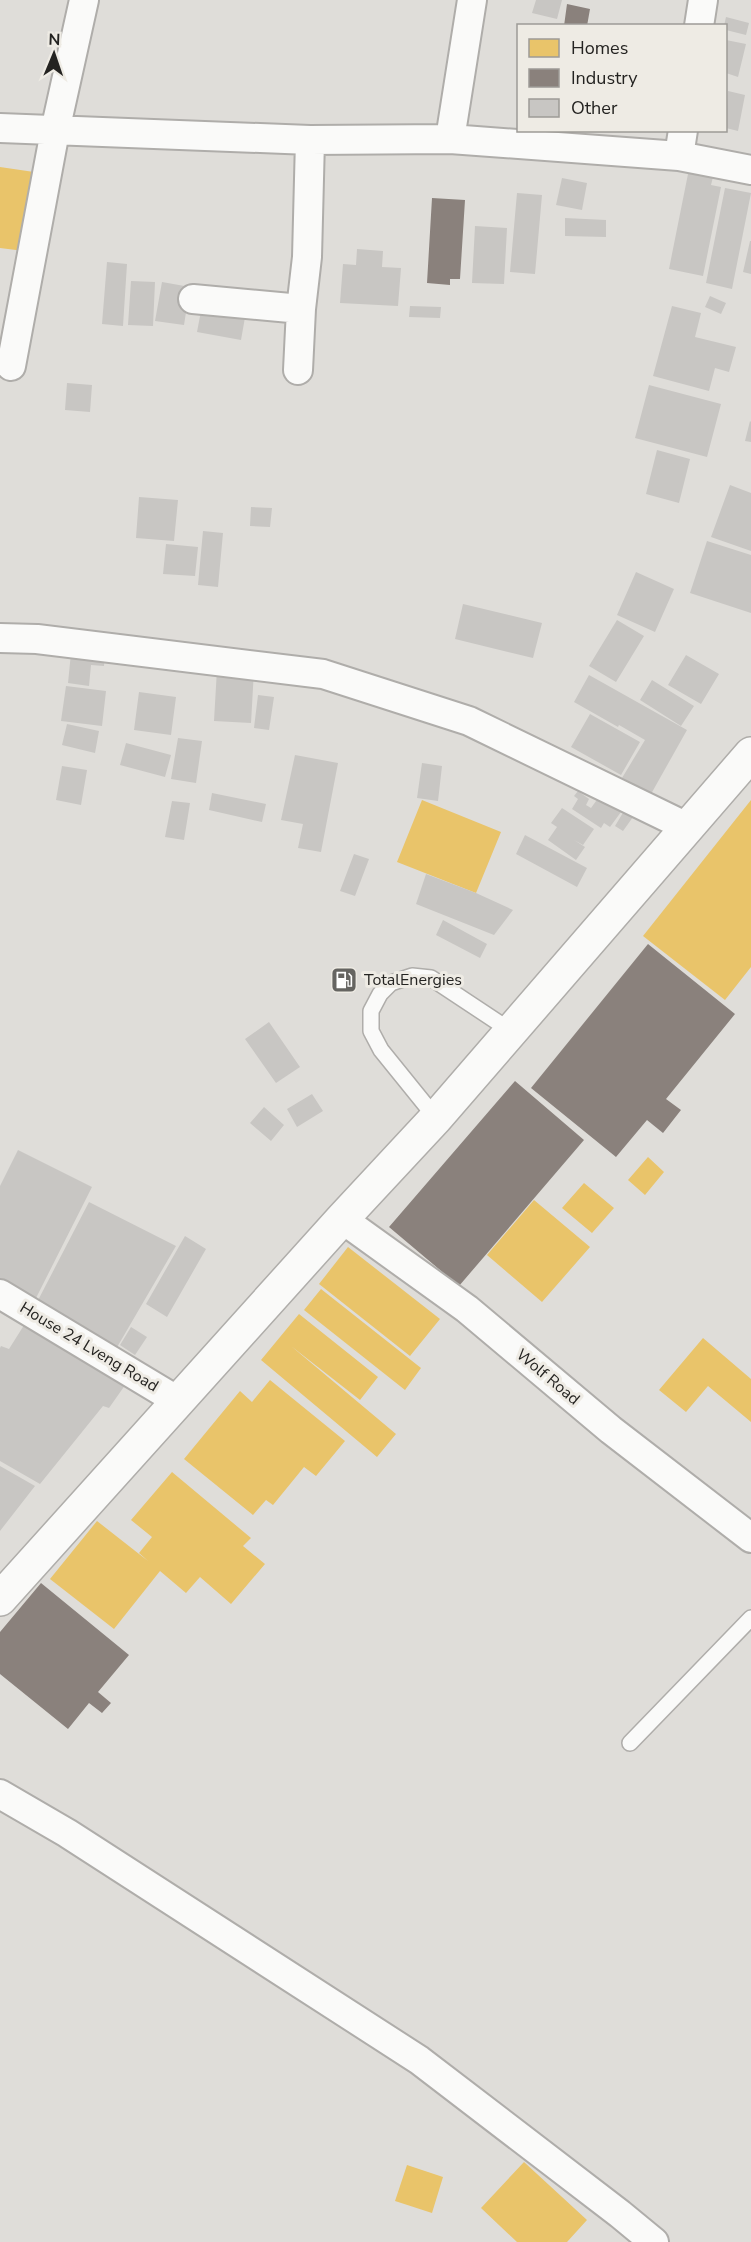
<svg xmlns="http://www.w3.org/2000/svg" width="751" height="2242" font-family="'Nunito Sans',sans-serif">
  <style>
    .homes { fill: #e9c46a }
    .industry { fill: #8a817c }
    .building { fill: #c8c6c3 }
    .lines { fill: none; stroke-linecap: round; stroke-linejoin: round }
    .lane-casing { stroke: #afadaa; stroke-width: 18 }
    .street-casing { stroke: #afadaa; stroke-width: 32 }
    .highway-casing { stroke: #afadaa; stroke-width: 36 }
    .lane { stroke: #fafaf9; stroke-width: 15 }
    .street { stroke: #fafaf9; stroke-width: 28 }
    .highway { stroke: #fafaf9; stroke-width: 33 }
    .labels { text-anchor: middle; dominant-baseline: central; stroke-width: 6; stroke-linejoin: round; paint-order: stroke }
    .poi-label { font-size: 16px; fill: #242321; stroke: #eeebe4; text-anchor: start }
    .street-label { font-size: 16px; fill: #242321; stroke: #eeebe4 }
  </style>
  <rect width="100%" height="100%" fill="#dfddd9"/>
  <!-- homes -->
  <path class="homes" d="M 0,167 L 34,172 L 24,251 L 0,248 Z
    M 422,800 L 501,832 L 476,893 L 397,862 Z
    M 751,800 L 751,967 L 725,1000 L 643,936 Z
    M 648,1157 L 664,1172 L 645,1195 L 628,1180 Z
    M 584,1183 L 614,1208 L 592,1233 L 562,1208 Z
    M 534,1200 L 590,1247 L 542,1302 L 487,1255 Z
    M 348,1247 L 440,1319 L 410,1356 L 319,1284 Z
    M 321,1289 L 421,1368 L 405,1390 L 304,1310 Z
    M 299,1314 L 378,1377 L 360,1400 L 291,1346 L 396,1434 L 377,1457 L 261,1360 Z
    M 703,1338 L 751,1379 L 751,1422 L 708,1386 L 686,1412 L 659,1390 Z
    M 270,1380 L 345,1441 L 316,1476 L 304,1467 L 273,1505 L 266,1500 L 253,1515 L 184,1459 L 240,1391 L 252,1402 Z
    M 172,1472 L 251,1538 L 243,1546 L 265,1564 L 231,1604 L 200,1577 L 186,1593 L 160,1571 L 114,1629 L 50,1579 L 97,1521 L 148,1561 L 139,1553 L 152,1537 L 131,1520 Z
    M 524,2162 L 587,2220 L 567,2242 L 517,2242 L 481,2208 Z
    M 407,2165 L 443,2177 L 432,2213 L 395,2201 Z"/>
  <!-- industry -->
  <path class="industry" d="M 567,4 L 590,9 L 587,26 L 564,26 Z
    M 432,198 L 465,200 L 460,279 L 450,279 L 450,285 L 427,283 Z
    M 648,944 L 735,1014 L 666,1099 L 681,1110 L 663,1133 L 647,1120 L 616,1157 L 531,1088 Z
    M 515,1081 L 584,1140 L 459,1286 L 389,1227 Z
    M 41,1583 L 129,1655 L 98,1692 L 111,1703 L 102,1713 L 89,1703 L 68,1729 L 0,1674 L 0,1632 Z"/>
  <!-- building -->
  <path class="building" d="M 536,0 L 562,0 L 557,19 L 532,13 Z
    M 726,17 L 749,23 L 746,35 L 726,30 L 724,26 Z
    M 726,40 L 746,44 L 738,77 L 726,73 Z
    M 728,91 L 745,95 L 738,131 L 726,128 Z
    M 690,164 L 715,169 L 711,185 L 721,187 L 703,276 L 669,269 Z
    M 562,178 L 587,183 L 582,210 L 556,205 Z
    M 725,188 L 751,193 L 732,289 L 706,283 Z
    M 517,193 L 542,195 L 535,274 L 510,272 Z
    M 565,218 L 606,220 L 606,237 L 565,236 Z
    M 475,226 L 507,228 L 504,284 L 472,283 Z
    M 750,241 L 751,241 L 751,274 L 743,272 Z
    M 357,249 L 383,251 L 382,267 L 401,268 L 398,306 L 340,303 L 343,264 L 356,265 Z
    M 107,262 L 127,264 L 123,326 L 102,324 Z
    M 131,281 L 155,282 L 153,326 L 128,325 Z
    M 162,282 L 190,287 L 184,325 L 155,321 Z
    M 710,296 L 726,303 L 721,314 L 705,307 Z
    M 247,306 L 241,340 L 197,332 L 201,311 Z
    M 410,306 L 441,307 L 440,318 L 409,317 Z
    M 672,306 L 701,313 L 695,337 L 736,347 L 729,372 L 715,368 L 709,391 L 653,376 Z
    M 67,383 L 92,385 L 90,412 L 65,410 Z
    M 649,385 L 721,404 L 707,457 L 635,438 Z
    M 750,421 L 751,422 L 751,442 L 745,441 Z
    M 657,450 L 690,459 L 679,503 L 646,494 Z
    M 730,485 L 751,493 L 751,551 L 711,537 Z
    M 139,497 L 178,500 L 174,541 L 136,538 Z
    M 251,507 L 272,508 L 270,527 L 250,526 Z
    M 203,531 L 223,533 L 218,587 L 198,585 Z
    M 707,541 L 751,555 L 751,613 L 690,593 Z
    M 166,544 L 198,547 L 195,576 L 163,574 Z
    M 636,572 L 674,589 L 655,632 L 617,615 Z
    M 463,604 L 542,623 L 533,658 L 455,639 Z
    M 617,620 L 644,636 L 616,682 L 589,666 Z
    M 105,651 L 104,666 L 91,665 L 89,686 L 68,683 L 71,653 Z
    M 686,655 L 719,674 L 701,704 L 668,685 Z
    M 217,669 L 254,670 L 251,723 L 214,721 Z
    M 589,675 L 687,730 L 651,794 L 622,778 L 645,740 L 619,725 L 618,727 L 574,702 Z
    M 652,680 L 694,706 L 681,726 L 640,700 Z
    M 66,686 L 106,691 L 102,726 L 61,721 Z
    M 139,692 L 176,697 L 171,735 L 134,730 Z
    M 258,695 L 274,697 L 269,730 L 254,728 Z
    M 590,714 L 640,742 L 621,775 L 571,747 Z
    M 67,724 L 99,731 L 95,753 L 62,745 Z
    M 178,738 L 202,741 L 196,783 L 171,779 Z
    M 126,743 L 171,755 L 165,777 L 120,765 Z
    M 295,755 L 338,763 L 321,852 L 298,848 L 303,824 L 281,820 Z
    M 422,763 L 442,766 L 438,801 L 417,798 Z
    M 62,766 L 87,770 L 81,805 L 56,800 Z
    M 578,791 L 589,799 L 586,805 L 591,808 L 599,797 L 621,812 L 610,827 L 604,823 L 601,828 L 572,809 L 578,799 L 574,796 Z
    M 212,793 L 266,804 L 262,822 L 209,810 Z
    M 172,801 L 190,803 L 184,840 L 165,837 Z
    M 562,808 L 594,829 L 583,845 L 574,840 L 585,847 L 576,860 L 548,840 L 557,827 L 551,823 Z
    M 624,811 L 633,817 L 623,831 L 615,826 Z
    M 525,835 L 587,868 L 577,887 L 516,854 Z
    M 354,854 L 369,859 L 355,896 L 340,891 Z
    M 426,874 L 476,893 L 513,910 L 494,935 L 416,904 Z
    M 443,920 L 487,944 L 480,958 L 436,935 Z
    M 269,1022 L 300,1067 L 276,1083 L 245,1039 Z
    M 312,1094 L 323,1111 L 297,1127 L 287,1109 Z
    M 264,1107 L 284,1125 L 271,1141 L 250,1123 Z
    M 18,1150 L 92,1187 L 34,1302 L 0,1285 L 0,1186 Z
    M 89,1202 L 176,1246 L 116,1349 L 34,1308 Z
    M 185,1236 L 206,1249 L 167,1317 L 146,1304 Z
    M 26,1322 L 128,1381 L 109,1408 L 103,1406 L 40,1484 L 0,1461 L 0,1348 L 1,1346 L 9,1349 Z
    M 131,1327 L 147,1337 L 135,1355 L 120,1345 Z
    M 0,1466 L 35,1486 L 0,1531 Z"/>
  <g class="lines">
    <defs>
      <path id="lane" d="M 436,1118 L 381,1050 L 371,1031 L 371,1011 L 380,994 L 391,983 L 412,976 L 431,978 L 511,1031
        M 630,1743 L 751,1618"/>
      <path id="street" d="M 699,26 L 703,0
        M 0,128 L 310,140 L 450,139 L 679,156 L 751,170
        M 450,139 L 472,0
        M 679,156 L 683,130
        M 193,299 L 301,309 L 307,257 L 310,140
        M 11,366 L 55,131 L 84,0
        M 298,370 L 301,309
        M 0,638 L 37,639 L 323,674 L 469,721 L 687,827
        M 342,1219 L 467,1309 L 611,1430 L 751,1538
        M 0,1294 L 178,1401
        M 0,1794 L 67,1833 L 419,2060 L 620,2214 L 654,2242"/>
      <path id="highway" d="M 0,1599 L 342,1219 L 436,1118 L 751,754"/>
    </defs>
    <!-- lane casing -->
    <use href="#lane" class="lane-casing"/>
    <!-- street casing -->
    <use href="#street" class="street-casing"/>
    <!-- highway casing -->
    <use href="#highway" class="highway-casing"/>
    <!-- lane -->
    <use href="#lane" class="lane"/>
    <!-- street -->
    <use href="#street" class="street"/>
    <!-- highway -->
    <use href="#highway" class="highway"/>
  </g>
  <!-- icons -->
  <defs>
    <symbol id="fuel-square" viewBox="-11 -11 22 22"><rect x="-9" y="-9" width="18" height="18" rx="4" fill="#656461" stroke="#eeebe4"/><path d="M-5.5-6h7V0h2V4h1.3V-2.5L3-4.5l.8-.8L6-3V5H2.5V1h-1V6h-7ZM-4.2-4.7v3.2H.2V-4.7Z" fill="#fff"/></symbol>
  </defs>
  <g fill-rule="evenodd">
    <use href="#fuel-square" x="329" y="965" width="30" height="30"/>
  </g>
  <g class="labels">
    <!-- poi labels -->
    <g class="poi-label">
      <text x="364" y="980">TotalEnergies</text>
    </g>
    <!-- street labels -->
    <g class="street-label">
      <text transform="translate(89 1347) rotate(31)">House 24 Lveng Road</text>
      <text transform="translate(548 1377) rotate(40)">Wolf Road</text>
    </g>
  </g>
  <!-- legend -->
  <rect x="517" y="24" width="210" height="108" fill="#eeebe4" stroke="#9d9b96" stroke-width="1.5"/>
  <rect x="529" y="39" width="30" height="18" fill="#e9c46a" stroke="#9d9b96" stroke-width="1.5"/>
  <text x="571" y="54" font-size="18" fill="#242321">Homes</text>
  <rect x="529" y="69" width="30" height="18" fill="#8a817c" stroke="#9d9b96" stroke-width="1.5"/>
  <text x="571" y="84" font-size="18" fill="#242321">Industry</text>
  <rect x="529" y="99" width="30" height="18" fill="#c8c6c3" stroke="#9d9b96" stroke-width="1.5"/>
  <text x="571" y="114" font-size="18" fill="#242321">Other</text>
  <!-- north arrow -->
  <g transform="translate(54 54) rotate(2)" stroke="#eeebe4" stroke-width="4.5" paint-order="stroke">
  <path d="M0-4.5L10 22L0 15L-10 22Z" fill="#242321"/>
  <text y="-9" font-size="16" font-weight="bold" text-anchor="middle" fill="#242321">N</text>
  </g>
</svg>
